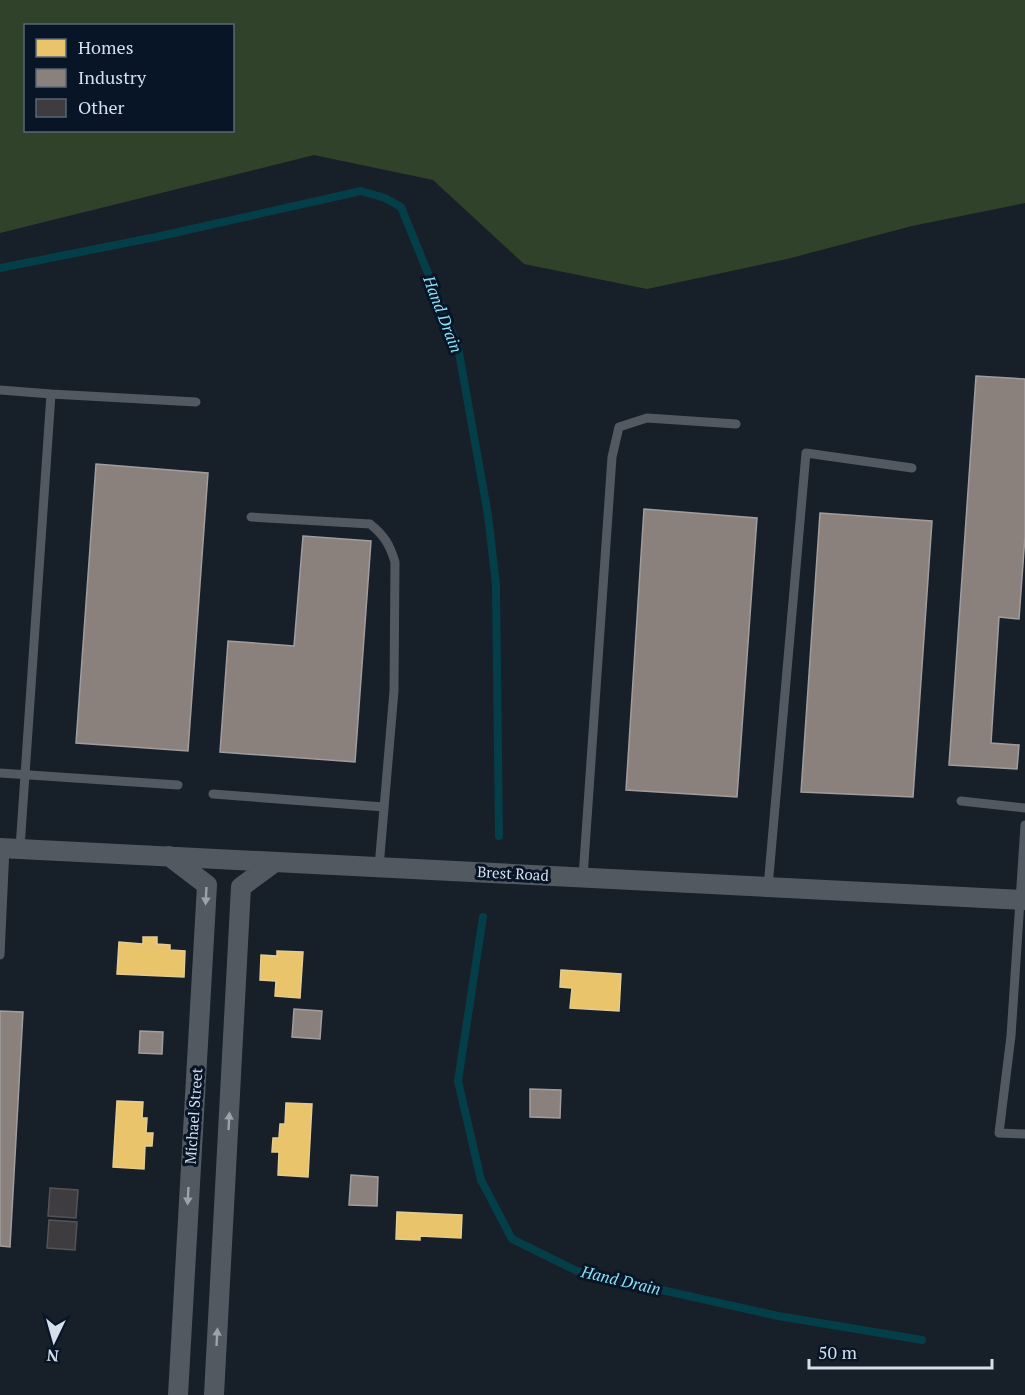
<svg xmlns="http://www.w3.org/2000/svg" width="1025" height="1395" font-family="'PT Serif',serif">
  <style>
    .green { fill: #31422b; fill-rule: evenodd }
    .homes { fill: #e9c46a; stroke: #e3cc91; stroke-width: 1.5 }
    .industry { fill: #8a817c; stroke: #a09d9e; stroke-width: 1.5 }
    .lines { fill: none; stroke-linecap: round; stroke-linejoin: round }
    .stream { stroke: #043e49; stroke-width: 8 }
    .building { fill: #3f3c3f; stroke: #565356; stroke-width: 1.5 }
    .service { stroke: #525961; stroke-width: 9 }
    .minor { stroke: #525961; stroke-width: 20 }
    .oneway { fill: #9aa3ad }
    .labels { text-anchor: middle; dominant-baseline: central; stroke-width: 6; stroke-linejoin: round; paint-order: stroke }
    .street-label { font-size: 15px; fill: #d5dfec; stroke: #071527 }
    .water-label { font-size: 16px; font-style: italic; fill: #8be4f9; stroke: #071527 }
  </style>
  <rect width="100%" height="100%" fill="#171f29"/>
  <!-- green -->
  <path class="green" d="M 0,0 L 1025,0 L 1025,203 L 912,226 L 787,259 L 647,289 L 524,264 L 433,180 L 314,155 L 0,233 ZM 26,26 L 232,26 L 232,130 L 26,130 Z"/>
  <!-- homes -->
  <path class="homes" d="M 143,937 L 157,937 L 157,944 L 170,945 L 170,950 L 185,951 L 184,977 L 117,974 L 119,942 L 143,944 Z
    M 277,951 L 303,952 L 300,998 L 275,996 L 276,981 L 260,980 L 261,955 L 277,956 Z
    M 561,970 L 621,974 L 619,1011 L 570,1008 L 572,988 L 560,987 Z
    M 117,1101 L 143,1102 L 142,1118 L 147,1118 L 146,1133 L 153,1133 L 152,1146 L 145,1146 L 144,1169 L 113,1167 Z
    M 286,1103 L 312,1104 L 308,1177 L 278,1175 L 279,1152 L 272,1152 L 273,1138 L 279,1138 L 280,1124 L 285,1124 Z
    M 397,1212 L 462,1215 L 461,1238 L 420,1236 L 420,1240 L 396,1239 Z"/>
  <!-- industry -->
  <path class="industry" d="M 976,376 L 1025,379 L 1025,536 L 1019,619 L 999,617 L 991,743 L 1019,745 L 1017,769 L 949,765 Z
    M 96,464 L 208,473 L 188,751 L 76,743 Z
    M 644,509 L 757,518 L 737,797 L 626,790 Z
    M 820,513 L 932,521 L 913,797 L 801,792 Z
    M 303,536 L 371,541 L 355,762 L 220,752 L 228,641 L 294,646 Z
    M 294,1009 L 322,1011 L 320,1039 L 292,1037 Z
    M 0,1011 L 23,1012 L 10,1247 L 0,1246 Z
    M 140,1031 L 163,1032 L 162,1054 L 139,1053 Z
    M 530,1089 L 561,1090 L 560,1118 L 530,1117 Z
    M 351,1175 L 378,1177 L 377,1206 L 349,1205 Z"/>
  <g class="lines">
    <!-- stream -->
    <path class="stream" d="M 0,268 L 156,237 L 361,191 L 385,198 L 401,207 L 458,347 L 488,515 L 496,585 L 499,836
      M 483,917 L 458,1081 L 481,1180 L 512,1239 L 577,1271 L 778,1316 L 922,1340"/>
  </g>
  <!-- building -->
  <path class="building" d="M 50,1188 L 78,1190 L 76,1218 L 48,1216 Z
    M 49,1220 L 77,1222 L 75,1250 L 47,1248 Z"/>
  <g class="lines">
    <!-- service -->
    <path class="service" d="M 0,390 L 51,394
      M 251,517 L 370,524 C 384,535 390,545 395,562 L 394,691 L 379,867
      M 0,773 L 178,785
      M 213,794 L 384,807
      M 961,801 L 1025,808
      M 1025,825 L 1011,1036 L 999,1133 L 1025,1134
      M 20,848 L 51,394 L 196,402
      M 583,877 L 612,457 L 619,427 L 647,418 L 736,424
      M 768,887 L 806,453 L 912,468
      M 0,955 L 5,848"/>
    <!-- minor -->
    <path class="minor" d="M 0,848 L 1025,900
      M 169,856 L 207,885 L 178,1395
      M 214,1395 L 241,887 L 275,862"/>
  </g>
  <!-- one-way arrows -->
  <defs><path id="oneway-solid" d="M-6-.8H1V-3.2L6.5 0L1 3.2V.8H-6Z" transform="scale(1.5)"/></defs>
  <g class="oneway">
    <use href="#oneway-solid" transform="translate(206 896) rotate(93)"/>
    <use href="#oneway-solid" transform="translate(229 1121) rotate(-87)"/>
    <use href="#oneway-solid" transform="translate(188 1196) rotate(93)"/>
    <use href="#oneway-solid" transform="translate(217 1337) rotate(-87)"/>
  </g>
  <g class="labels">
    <!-- street labels -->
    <g class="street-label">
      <text transform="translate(513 873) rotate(3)">Brest Road</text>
      <text transform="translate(193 1116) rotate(-86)">Michael Street</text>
    </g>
    <!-- water labels -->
    <g class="water-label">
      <text transform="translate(443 314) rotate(69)">Hand Drain</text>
      <text transform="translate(621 1280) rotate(13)">Hand Drain</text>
    </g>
  </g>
  <!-- legend -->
  <rect x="24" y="24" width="210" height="108" fill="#071527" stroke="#596676" stroke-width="1.5"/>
  <rect x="36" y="39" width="30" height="18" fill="#e9c46a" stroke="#596676" stroke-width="1.5"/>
  <text x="78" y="54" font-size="18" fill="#d5dfec">Homes</text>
  <rect x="36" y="69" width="30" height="18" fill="#8a817c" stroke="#596676" stroke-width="1.5"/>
  <text x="78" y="84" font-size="18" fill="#d5dfec">Industry</text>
  <rect x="36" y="99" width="30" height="18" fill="#3f3c3f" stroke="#596676" stroke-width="1.5"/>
  <text x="78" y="114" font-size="18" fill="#d5dfec">Other</text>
  <!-- north arrow -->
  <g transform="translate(54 1341) rotate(185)" stroke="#071527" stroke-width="4.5" paint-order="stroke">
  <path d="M0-4.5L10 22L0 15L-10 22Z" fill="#d5dfec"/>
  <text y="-9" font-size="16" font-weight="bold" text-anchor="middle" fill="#d5dfec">N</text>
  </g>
  <!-- scale -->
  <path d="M809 1359v9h183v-9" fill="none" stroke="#d5dfec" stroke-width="3"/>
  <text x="818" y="1359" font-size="18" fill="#d5dfec" stroke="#071527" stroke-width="4.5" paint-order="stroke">50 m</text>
</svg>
